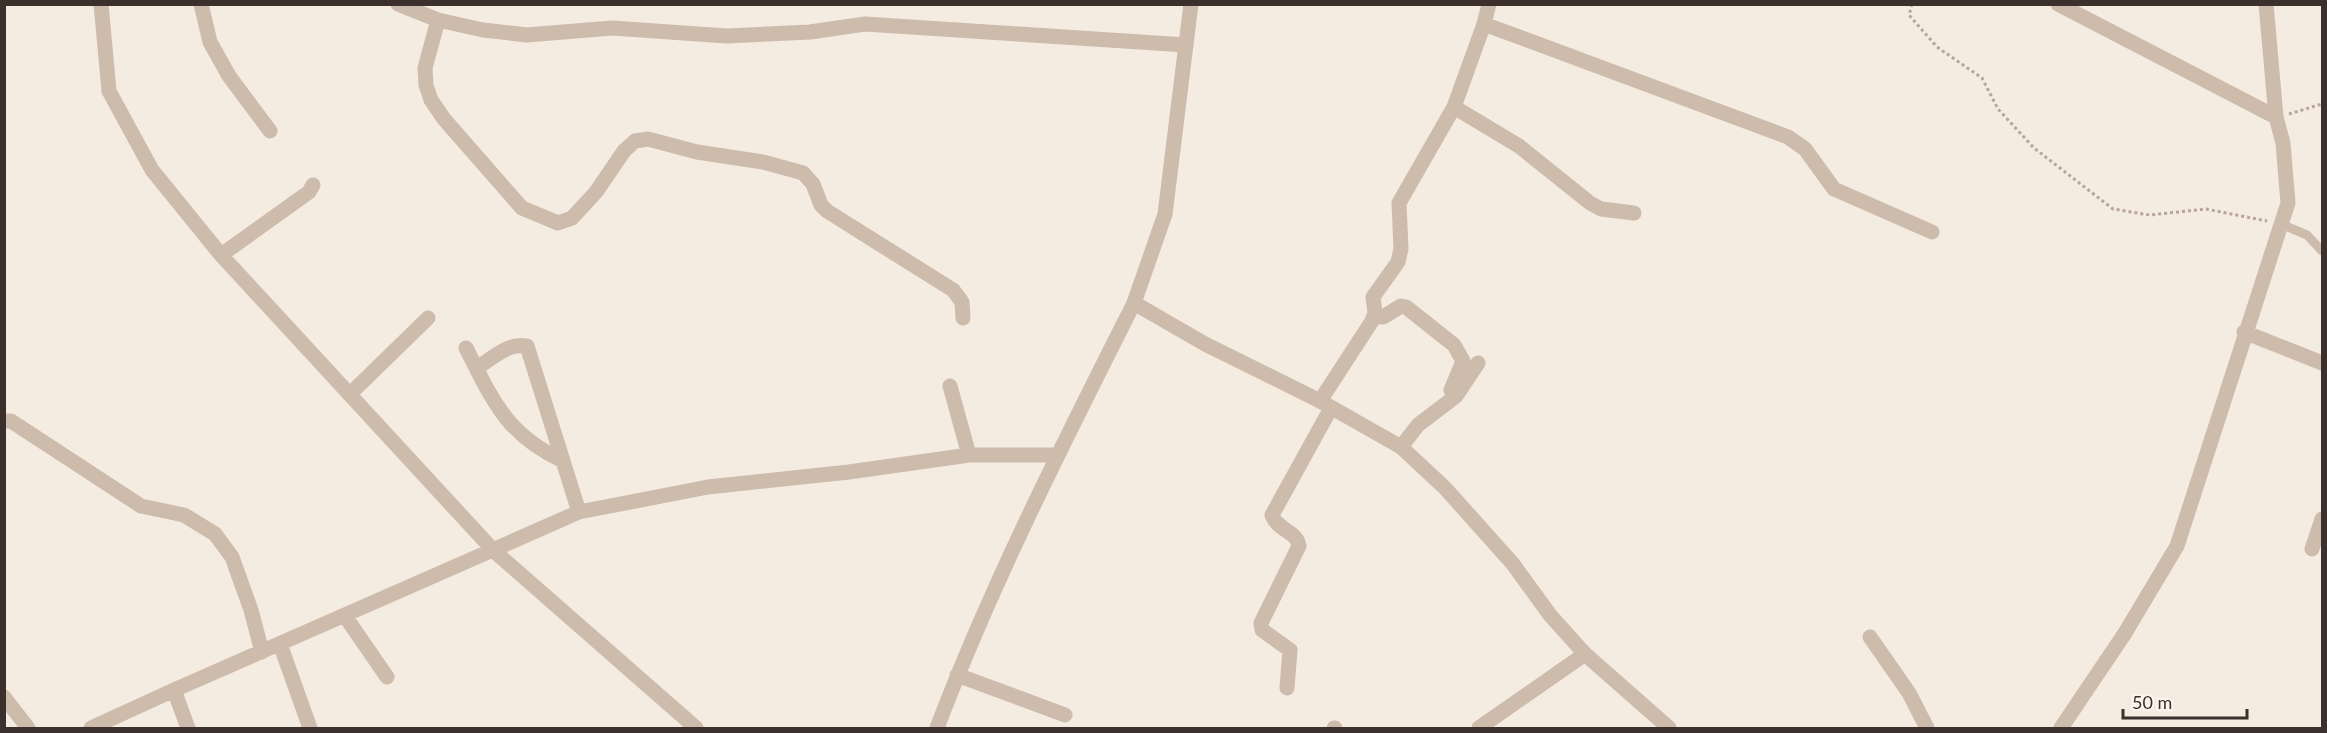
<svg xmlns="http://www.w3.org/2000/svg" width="2327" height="733" font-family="Lato,sans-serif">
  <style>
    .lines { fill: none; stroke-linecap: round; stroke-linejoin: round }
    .path { stroke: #b9a596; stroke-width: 3; stroke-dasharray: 3 3; stroke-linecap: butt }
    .service { stroke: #cdbbac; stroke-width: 9 }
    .minor { stroke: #cdbbac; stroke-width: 15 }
    .tertiary { stroke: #cdbbac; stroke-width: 15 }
  </style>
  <rect width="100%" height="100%" fill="#f4ebe1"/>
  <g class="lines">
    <!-- path -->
    <path class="path" d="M 1912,4 L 1909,15 L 1937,47 L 1982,78 L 1998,109 L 2034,148 L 2113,209 L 2150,215 L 2206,209 L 2267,221
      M 2289,114 L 2322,104"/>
    <!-- service -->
    <path class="service" d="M 2281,224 L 2307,235 L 2322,251"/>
    <!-- minor -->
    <path class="minor" d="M 101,4 L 109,91 L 152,170 L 221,255
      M 201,4 L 210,42 L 229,76 L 270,131
      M 398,4 L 438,20 L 483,30 L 527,35 L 612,28 L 727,36 L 810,32 L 865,24 L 1186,45
      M 2058,4 L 2276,117
      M 438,20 L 425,68 L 426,85 L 431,100 L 444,119 L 522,208 L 558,223 L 572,218 L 596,192 L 624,151 L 635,141 L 648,139 L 697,152 L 763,162 L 803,173 L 813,184 L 821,205 L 827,211 L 953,290 L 962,302 L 963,318
      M 1484,24 L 1788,137 L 1805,149 L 1834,189 L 1932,232
      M 1454,107 L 1484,24 L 1489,4
      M 313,185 L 309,192 L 221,255 L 494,551 L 696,728
      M 1374,316 L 1383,317 L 1401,306 L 1406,307 L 1454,345 L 1463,361 L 1451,390 L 1456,396
      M 2244,332 L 2322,363
      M 466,348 C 493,401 506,434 563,461
      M 477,368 C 491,359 509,342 527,346 L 579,512
      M 950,386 L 969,455
      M 350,394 L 428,318
      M 1320,401 L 1372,321 L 1375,313 L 1373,297 L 1398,262 L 1401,249 L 1399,203 L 1454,107 L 1519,146 L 1590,203 L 1601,209 L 1634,213
      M 4,421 L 11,421 L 141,506 L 184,515 L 215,534 L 232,557 L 251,610 L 262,652
      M 1401,447 L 1418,425 L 1456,396 L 1478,363
      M 2312,549 L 2322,519
      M 345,616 L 387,677
      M 1870,637 L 1909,693 L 1927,728
      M 280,644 L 310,728
      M 957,675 L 1065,715
      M 1287,688 L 1290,650 L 1262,630 L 1261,623 L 1299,546 C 1297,531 1278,531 1272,515 L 1331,408
      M 174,690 L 188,728
      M 4,697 L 28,728
      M 91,728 L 174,690 L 579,512 L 708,487 L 849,472 L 969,455 L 1058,455
      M 937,728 C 992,583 1064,442 1134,303
      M 1334,728 L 1335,728
      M 1479,728 L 1585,654
      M 2061,728 L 2125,633 L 2177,546 L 2288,203 L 2283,143 L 2276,117 L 2266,4"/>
    <!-- tertiary -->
    <path class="tertiary" d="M 1191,4 L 1165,214 L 1134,303 L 1205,344 L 1320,401 L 1401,447 L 1445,488 L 1513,564 L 1550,615 L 1585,654 L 1669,728"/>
  </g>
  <!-- border -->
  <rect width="2327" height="733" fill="none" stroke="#3b302b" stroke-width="12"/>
  <!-- scale -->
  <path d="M2123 709v9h124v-9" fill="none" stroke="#3b302b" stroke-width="3"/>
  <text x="2132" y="709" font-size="18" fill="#3b302b" stroke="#fbf5ee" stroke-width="4.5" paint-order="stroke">50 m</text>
</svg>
